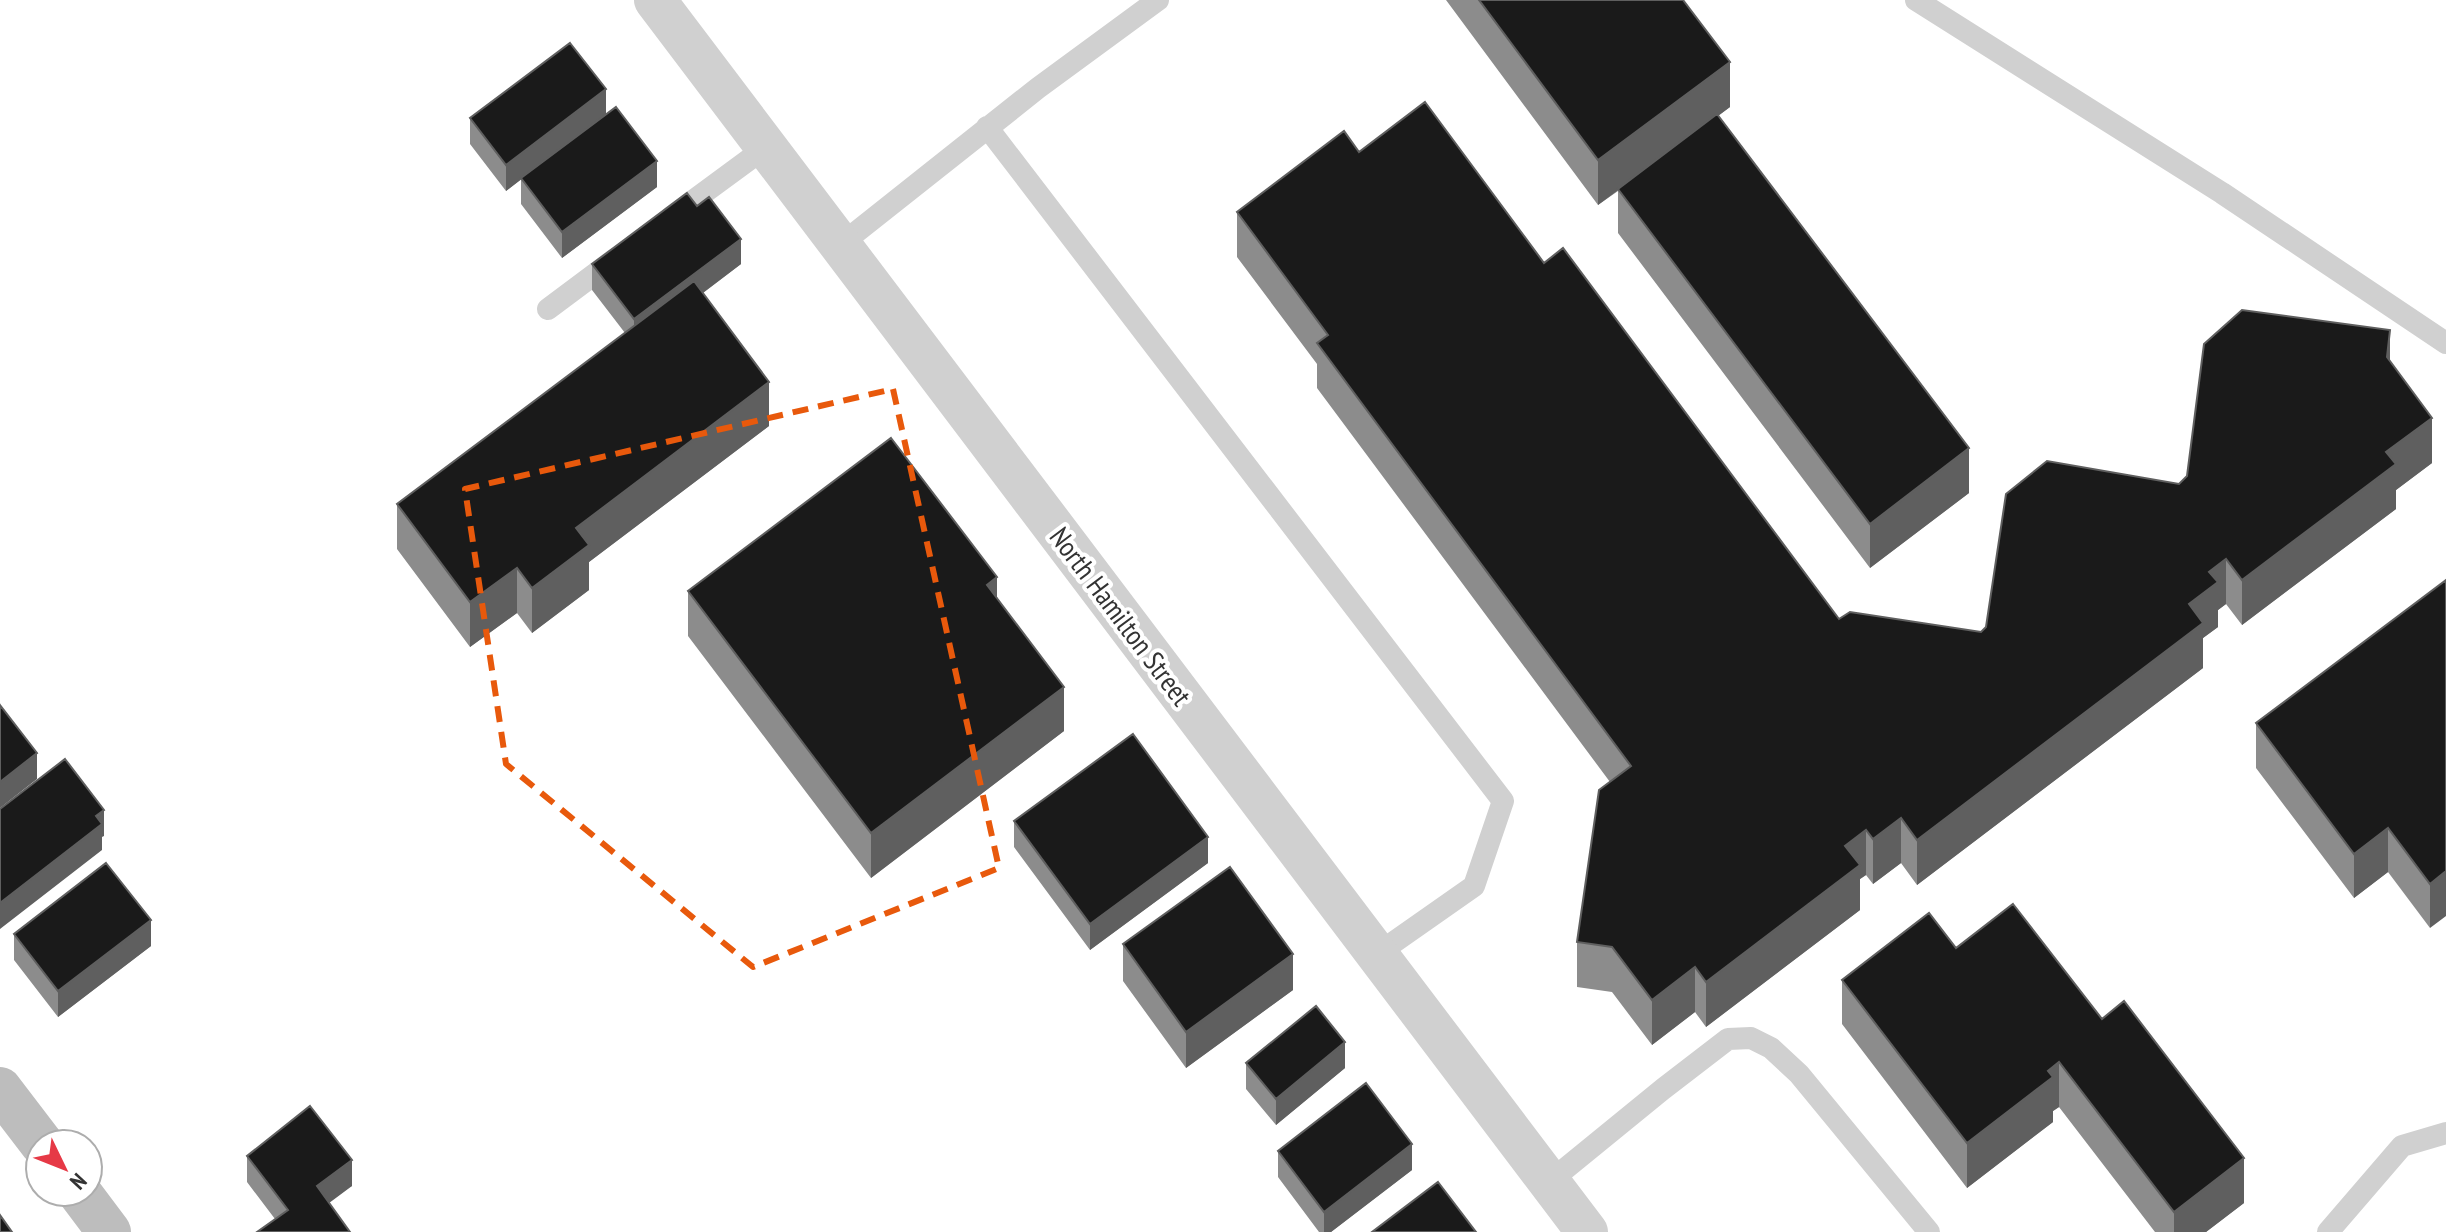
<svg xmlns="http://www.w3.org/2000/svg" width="2446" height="1232" font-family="'PT Sans Narrow',sans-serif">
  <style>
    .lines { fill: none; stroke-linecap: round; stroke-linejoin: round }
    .lane { stroke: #d0d0d0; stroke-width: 22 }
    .street { stroke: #d0d0d0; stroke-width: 42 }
    .secondary { stroke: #bdbdbd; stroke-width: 44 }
    .wall { fill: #8c8c8c }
    .shaded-wall { fill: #5f5f5f }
    .building { fill: #1a1a1a; stroke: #5f5f5f; stroke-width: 2 }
    .marked { fill: none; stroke: #e8590c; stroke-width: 6; stroke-dasharray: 16 10; stroke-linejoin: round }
    .labels { text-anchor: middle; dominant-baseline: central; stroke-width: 8; stroke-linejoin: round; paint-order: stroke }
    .street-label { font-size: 28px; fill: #333; stroke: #fff }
  </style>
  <rect width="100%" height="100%" fill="#fff"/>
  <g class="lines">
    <!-- lane -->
    <path class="lane" d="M 1916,0 L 2222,193 L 2446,343
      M 987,127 L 1503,801 L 1474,886 L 1377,954
      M 671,217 L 766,147
      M 840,245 L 1038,88 L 1158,0
      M 548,309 L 615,259
      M 1549,1182 L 1663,1089 L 1728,1039 L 1751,1038 L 1771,1048 L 1799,1074 L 1929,1232
      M 2328,1232 L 2402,1146 L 2446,1133"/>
    <!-- street -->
    <path class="street" d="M 655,0 L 1587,1232"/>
    <!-- secondary -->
    <path class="secondary" d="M 0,1089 L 42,1144
      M 79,1192 L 109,1232"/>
  </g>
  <!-- wall -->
  <path class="wall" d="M 1446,0 L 1683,0 L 1730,107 L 1718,116 L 1969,493 L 1870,568 L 1618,233 L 1618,191 L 1598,205 Z
    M 606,114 L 657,187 L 562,258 L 521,204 L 521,179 L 506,191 L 470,144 L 470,118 Z
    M 1359,152 L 1544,263 L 1839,619 L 1981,632 L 2179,484 L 2390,362 L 2432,463 L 2396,490 L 2396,509 L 2242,625 L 2226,604 L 2218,610 L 2218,627 L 2203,638 L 2203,668 L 1917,885 L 1901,863 L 1873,884 L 1866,875 L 1860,879 L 1860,910 L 1706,1027 L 1695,1012 L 1652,1045 L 1612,992 L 1577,987 L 1577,942 L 1610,782 L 1317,388 L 1317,364 L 1237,257 L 1237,212 Z
    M 592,264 L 741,264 L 703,293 L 769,426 L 589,562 L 589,590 L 532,633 L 517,613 L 470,647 L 397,549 L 397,504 L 625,333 L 592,290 Z
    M 2446,580 L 2430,928 L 2388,872 L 2354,898 L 2256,768 L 2256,723 Z
    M 688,591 L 997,597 L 1064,731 L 871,878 L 688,636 Z
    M 1014,821 L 1208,863 L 1090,950 L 1014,847 Z
    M 14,934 L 151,946 L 58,1017 L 14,960 Z
    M 1123,944 L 1293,990 L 1186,1068 L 1123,981 Z
    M 1956,948 L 2244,1203 L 2206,1232 L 2155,1232 L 2059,1107 L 2053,1111 L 2053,1122 L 1967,1188 L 1842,1024 L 1842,980 Z
    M 1246,1063 L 1345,1068 L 1276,1125 L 1246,1089 Z
    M 1278,1151 L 1412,1170 L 1331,1232 L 1319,1232 L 1278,1177 Z
    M 247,1156 L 352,1186 L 275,1219 L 247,1182 Z"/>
  <!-- shaded-wall -->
  <path class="shaded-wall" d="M 1730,62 L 1730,107 L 1598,205 L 1598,160 Z
    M 606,89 L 606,115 L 506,191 L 506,165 Z
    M 657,161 L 657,187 L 562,258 L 562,232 Z
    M 741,239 L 741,264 L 634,345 L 634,319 Z
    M 2390,330 L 2390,375 L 2387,357 Z
    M 769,382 L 769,426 L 589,562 L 589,590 L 532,633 L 532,588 L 576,528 Z
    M 2432,418 L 2432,463 L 2396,490 L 2396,509 L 2242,625 L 2242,580 L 2386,452 Z
    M 1969,448 L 1969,493 L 1870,568 L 1870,524 Z
    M 2226,559 L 2226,604 L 2218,610 L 2218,627 L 2203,638 L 2203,668 L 1917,885 L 1917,840 L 2189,604 L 2209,572 Z
    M 517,568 L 517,613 L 470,647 L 470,602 Z
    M 997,577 L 997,622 L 987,585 Z
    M 1064,687 L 1064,731 L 871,878 L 871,833 Z
    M 37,753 L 37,779 L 0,808 L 0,782 Z
    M 104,810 L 104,836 L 102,837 L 102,850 L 0,929 L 0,903 Z
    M 1901,818 L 1901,863 L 1873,884 L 1873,839 Z
    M 2388,828 L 2388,872 L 2354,898 L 2354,854 Z
    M 1866,830 L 1866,875 L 1860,879 L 1860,910 L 1706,1027 L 1706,982 L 1845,846 Z
    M 1208,837 L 1208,863 L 1090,950 L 1090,924 Z
    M 2446,871 L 2446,916 L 2430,928 L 2430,884 Z
    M 151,920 L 151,946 L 58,1017 L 58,991 Z
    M 1293,954 L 1293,990 L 1186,1068 L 1186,1032 Z
    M 1695,967 L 1695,1012 L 1652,1045 L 1652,1000 Z
    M 1345,1042 L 1345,1068 L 1276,1125 L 1276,1099 Z
    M 2059,1062 L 2059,1107 L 2053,1111 L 2053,1122 L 1967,1188 L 1967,1143 Z
    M 1412,1144 L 1412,1170 L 1331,1232 L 1324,1232 L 1324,1212 Z
    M 2244,1158 L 2244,1203 L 2206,1232 L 2174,1232 L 2174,1212 Z
    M 352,1160 L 352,1186 L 317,1212 L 317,1186 Z"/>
  <!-- building -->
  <path class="building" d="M 1479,0 L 1683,0 L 1730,62 L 1598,160 Z
    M 570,43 L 606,89 L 506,165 L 470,118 Z
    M 1425,102 L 1544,263 L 1563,248 L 1839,619 L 1850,612 L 1981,632 L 1986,627 L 2006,494 L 2047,461 L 2179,484 L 2187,476 L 2204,344 L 2242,310 L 2390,330 L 2387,357 L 2432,418 L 2386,452 L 2396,464 L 2242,580 L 2226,559 L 2209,572 L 2218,582 L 2189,604 L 2203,623 L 1917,840 L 1901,818 L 1873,839 L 1866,830 L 1845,846 L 1860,865 L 1706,982 L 1695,967 L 1652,1000 L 1612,947 L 1577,942 L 1599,790 L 1631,766 L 1317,343 L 1328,335 L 1237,212 L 1344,131 L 1359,152 Z
    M 616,107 L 657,161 L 562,232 L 521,178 Z
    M 1717,114 L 1969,448 L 1870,524 L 1618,189 Z
    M 687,193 L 697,206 L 709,197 L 741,239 L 634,319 L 592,264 Z
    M 694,281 L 769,382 L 576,528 L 589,545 L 532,588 L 517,568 L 470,602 L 397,504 Z
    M 891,438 L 997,577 L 987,585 L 1064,687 L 871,833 L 688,591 Z
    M 2446,580 L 2446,871 L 2430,884 L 2388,828 L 2354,854 L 2256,723 Z
    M 0,705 L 37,753 L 0,782 Z
    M 1133,734 L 1208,837 L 1090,924 L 1014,821 Z
    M 65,759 L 104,810 L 96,816 L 102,824 L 0,903 L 0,809 Z
    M 106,863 L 151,920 L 58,991 L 14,934 Z
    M 1230,867 L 1293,954 L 1186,1032 L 1123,944 Z
    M 2013,904 L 2102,1019 L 2124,1001 L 2244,1158 L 2174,1212 L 2059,1062 L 2048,1071 L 2053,1077 L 1967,1143 L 1842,980 L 1929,913 L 1956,948 Z
    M 1316,1006 L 1345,1042 L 1276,1099 L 1246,1063 Z
    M 1366,1083 L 1412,1144 L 1324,1212 L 1278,1151 Z
    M 310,1106 L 352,1160 L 317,1186 L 350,1232 L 257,1232 L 288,1210 L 247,1156 Z
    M 1438,1182 L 1476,1232 L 1372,1232 Z
    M 0,1215 L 12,1232 L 0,1232 Z"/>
  <!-- marked area -->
  <path class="marked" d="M 893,389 L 999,868 L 753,967 L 506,764 L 465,489 Z"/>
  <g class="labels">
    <!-- street labels -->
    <g class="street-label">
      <text transform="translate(1121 616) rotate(53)">North Hamilton Street</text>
    </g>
  </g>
  <!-- north arrow -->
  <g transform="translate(64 1168) rotate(133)"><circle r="38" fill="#ffffff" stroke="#adadad" stroke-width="2"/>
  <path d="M0-6L14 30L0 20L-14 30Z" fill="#e63946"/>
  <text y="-12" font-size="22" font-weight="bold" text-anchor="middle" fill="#333333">N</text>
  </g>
</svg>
